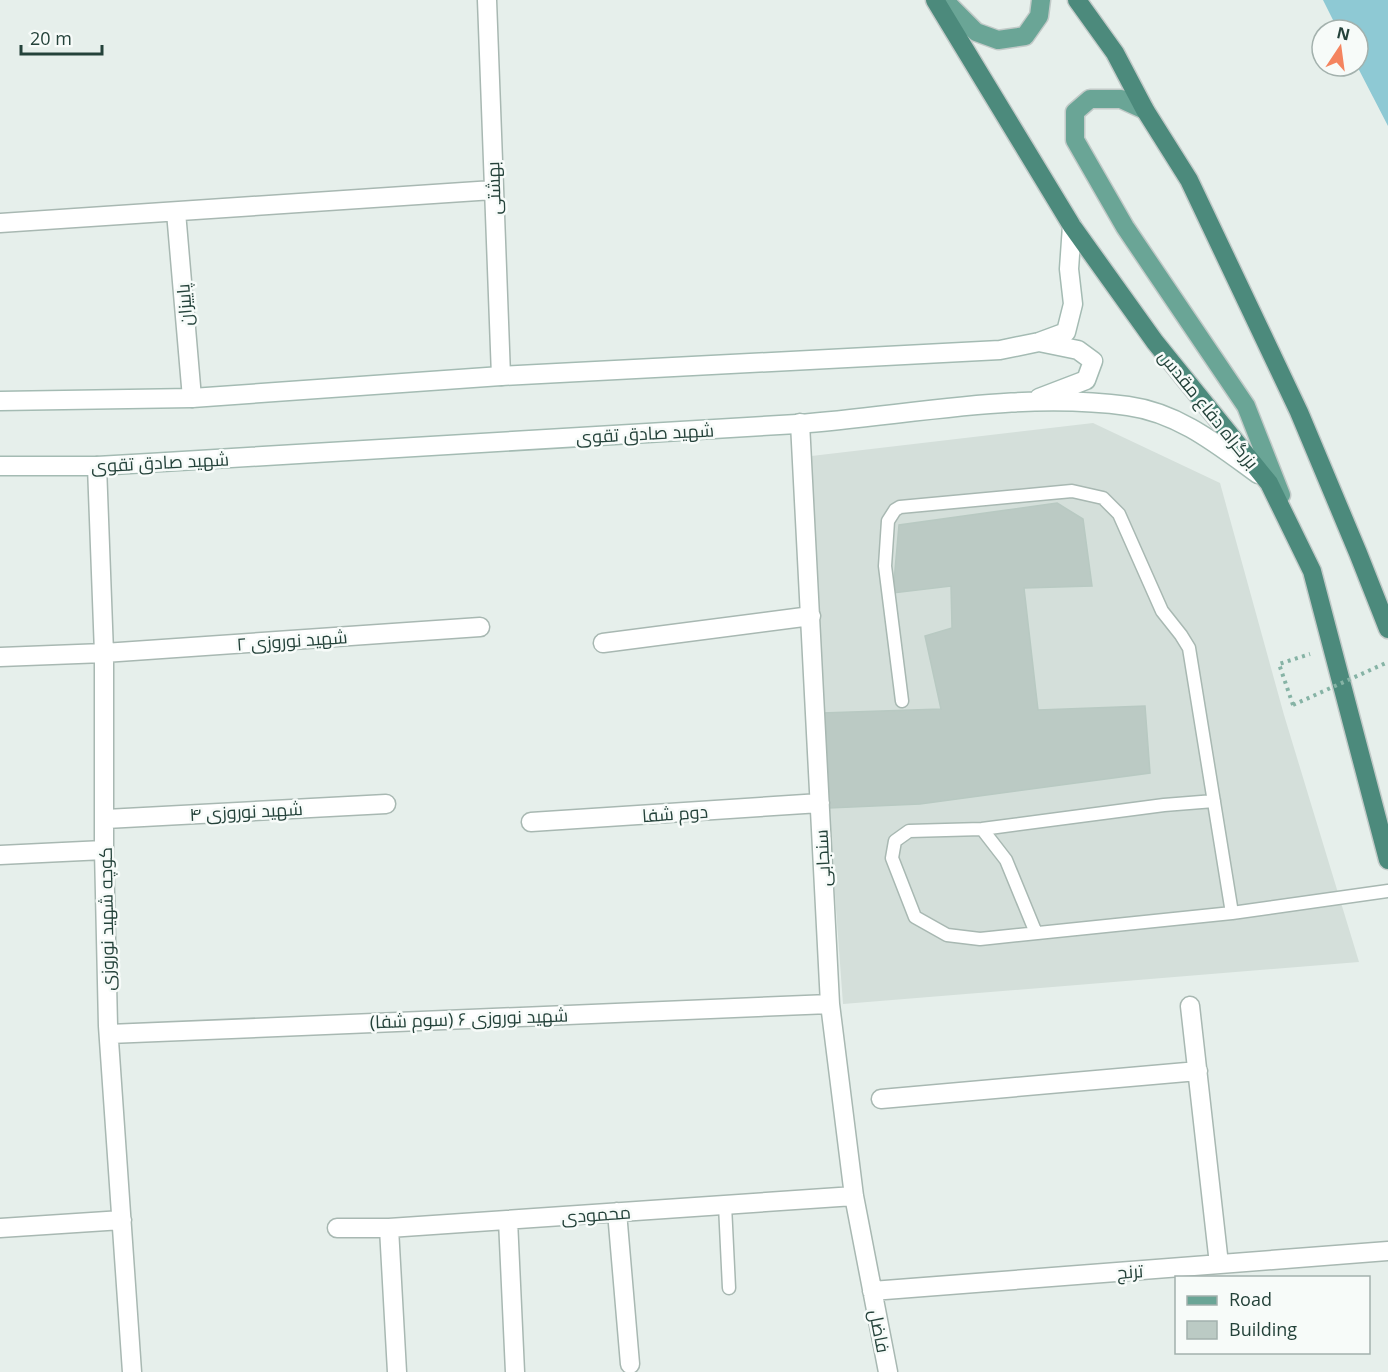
<svg xmlns="http://www.w3.org/2000/svg" width="1388" height="1372" font-family="'Open Sans',Cairo,sans-serif">
  <style>
    .built { fill: #d4dfda }
    .water { fill: #8ec9d4 }
    .building { fill: #bbcac4; stroke: #b8c9c2; stroke-width: 1.5 }
    .lines { fill: none; stroke-linecap: round; stroke-linejoin: round }
    .service-casing { stroke: #a8b8b2; stroke-width: 15 }
    .minor-casing { stroke: #a8b8b2; stroke-width: 21 }
    .secondary-casing { stroke: #a4bbb3; stroke-width: 21 }
    .primary-casing { stroke: #c2cac8; stroke-width: 21 }
    .trunk-casing { stroke: #c2cac8; stroke-width: 21 }
    .path { stroke: #86b3a5; stroke-width: 4; stroke-dasharray: 3 4.5; stroke-linecap: butt }
    .service { stroke: #fff; stroke-width: 12 }
    .minor { stroke: #fff; stroke-width: 18 }
    .secondary { stroke: #fff; stroke-width: 18 }
    .primary { stroke: #6aa596; stroke-width: 18 }
    .trunk { stroke: #4c8a7c; stroke-width: 18 }
    .path-bridge { stroke: #86b3a5; stroke-width: 4; stroke-dasharray: 3 4.5; stroke-linecap: butt }
    .labels { text-anchor: middle; dominant-baseline: central; stroke-width: 5; stroke-linejoin: round; paint-order: stroke }
    .street-label { font-size: 18px; fill: #24423a; stroke: #f7fbf9 }
  </style>
  <rect width="100%" height="100%" fill="#e6efeb"/>
  <!-- built -->
  <path class="built" d="M 1093,423 L 1220,483 L 1284,715 L 1359,962 L 843,1004 L 803,457 Z"/>
  <!-- water -->
  <path class="water" d="M 1323,0 L 1388,0 L 1388,126 L 1357,66 L 1358,30 L 1338,30 Z"/>
  <!-- building -->
  <path class="building" d="M 1057,503 L 1083,519 L 1092,586 L 1024,588 L 1038,710 L 1145,706 L 1150,773 L 920,804 L 829,808 L 822,713 L 941,709 L 925,636 L 952,628 L 951,586 L 893,593 L 899,525 Z"/>
  <g class="lines">
    <defs>
      <path id="service" d="M 902,701 L 885,566 L 888,521 L 895,510 L 900,507 L 1072,491 L 1103,498 L 1119,514 L 1162,611 L 1181,635 L 1189,648 L 1232,913
        M 1214,801 L 1164,805 L 982,829 L 909,831 L 895,841 L 892,858 L 915,917 L 947,935 L 980,939 L 1232,913 L 1388,891
        M 982,829 L 1006,860 L 1036,933
        M 725,1205 L 729,1288"/>
      <path id="minor" d="M 487,0 L 501,376
        M 176,212 L 192,398
        M 0,223 L 493,190
        M 800,423 L 830,1004 L 854,1196 L 888,1372
        M 97,466 L 104,653 L 104,850 L 108,1026 L 132,1372
        M 603,643 L 811,616
        M 0,657 L 104,653 L 480,627
        M 106,819 L 386,804
        M 531,822 L 820,803
        M 0,855 L 104,850
        M 1190,1006 L 1219,1264
        M 109,1034 L 830,1004
        M 881,1099 L 1198,1071
        M 617,1212 L 630,1364
        M 508,1220 L 515,1372
        M 0,1228 L 122,1220
        M 337,1228 L 389,1228 L 854,1196
        M 389,1228 L 397,1372
        M 872,1291 L 1388,1251"/>
      <path id="secondary" d="M 1039,398 L 1086,380 L 1093,361 L 1078,350 L 1039,342
        M 0,401 L 192,398 L 501,376 L 1000,350 L 1039,342 L 1066,332 L 1073,304 L 1069,269 L 1072,226
        M 0,466 L 97,466 C 330,452 563,440 797,424 C 907,416 1017,391 1128,406 C 1179,413 1218,445 1258,474"/>
      <path id="primary" d="M 944,0 L 976,32 L 998,40 L 1025,36 L 1039,16 L 1041,0
        M 1145,110 L 1121,99 L 1090,99 L 1075,112 L 1075,140 L 1125,227 L 1246,406 L 1281,495"/>
      <path id="trunk" d="M 935,0 L 1072,226 L 1155,342 L 1269,483 L 1312,571 L 1388,860
        M 1077,0 L 1115,53 L 1145,110 L 1189,180 L 1299,412 L 1358,553 L 1388,629"/>
    </defs>
    <!-- service casing -->
    <use href="#service" class="service-casing"/>
    <!-- minor casing -->
    <use href="#minor" class="minor-casing"/>
    <!-- secondary casing -->
    <use href="#secondary" class="secondary-casing"/>
    <!-- primary casing -->
    <use href="#primary" class="primary-casing"/>
    <!-- trunk casing -->
    <use href="#trunk" class="trunk-casing"/>
    <!-- path -->
    <path class="path" d="M 1293,705 L 1279,664 L 1310,654"/>
    <!-- service -->
    <use href="#service" class="service"/>
    <!-- minor -->
    <use href="#minor" class="minor"/>
    <!-- secondary -->
    <use href="#secondary" class="secondary"/>
    <!-- primary -->
    <use href="#primary" class="primary"/>
    <!-- trunk -->
    <use href="#trunk" class="trunk"/>
    <!-- path-bridge -->
    <path class="path-bridge" d="M 1293,705 L 1388,662"/>
  </g>
  <g class="labels">
    <!-- street labels -->
    <g class="street-label">
      <text transform="translate(493 188) rotate(-92)">بهشتی</text>
      <text transform="translate(184 305) rotate(-95)">پاییزان</text>
      <text transform="translate(1209 409) rotate(51)">بزرگراه دفاع مقدس</text>
      <text transform="translate(645 433) rotate(-3)">شهید صادق تقوی</text>
      <text transform="translate(160 462) rotate(-3)">شهید صادق تقوی</text>
      <text transform="translate(292 640) rotate(-4)">شهید نوروزی ۲</text>
      <text transform="translate(246 811) rotate(-3)">شهید نوروزی ۴</text>
      <text transform="translate(675 813) rotate(-4)">دوم شفا</text>
      <text transform="translate(822 858) rotate(-93)">سنجابی</text>
      <text transform="translate(106 919) rotate(-91)">کوچه شهید نوروزی</text>
      <text transform="translate(469 1018) rotate(-2)">شهید نوروزی ۶ (سوم شفا)</text>
      <text transform="translate(596 1214) rotate(-4)">محمودی</text>
      <text transform="translate(1130 1271) rotate(-4)">ترنج</text>
      <text transform="translate(880 1331) rotate(79)">فاضل</text>
    </g>
  </g>
  <!-- legend -->
  <rect x="1175" y="1276" width="195" height="78" fill="#f7fbf9" stroke="#a3b1ad" stroke-width="1.5"/>
  <rect x="1187" y="1296" width="30" height="9" fill="#6aa596" stroke="#a3b1ad" stroke-width="1.5"/>
  <text x="1229" y="1306" font-size="18" fill="#24423a">Road</text>
  <rect x="1187" y="1321" width="30" height="18" fill="#bbcac4" stroke="#a3b1ad" stroke-width="1.5"/>
  <text x="1229" y="1336" font-size="18" fill="#24423a">Building</text>
  <!-- north arrow -->
  <g transform="translate(1340 48) rotate(13)"><circle r="28" fill="#f7fbf9" stroke="#a3b1ad" stroke-width="1.5"/>
  <path d="M0-4.5L10 22L0 15L-10 22Z" fill="#f4845f"/>
  <text y="-9" font-size="16" font-weight="bold" text-anchor="middle" fill="#24423a">N</text>
  </g>
  <!-- scale -->
  <path d="M21 45v9h81v-9" fill="none" stroke="#24423a" stroke-width="3"/>
  <text x="30" y="45" font-size="18" fill="#24423a" stroke="#f7fbf9" stroke-width="4.5" paint-order="stroke">20 m</text>
</svg>
